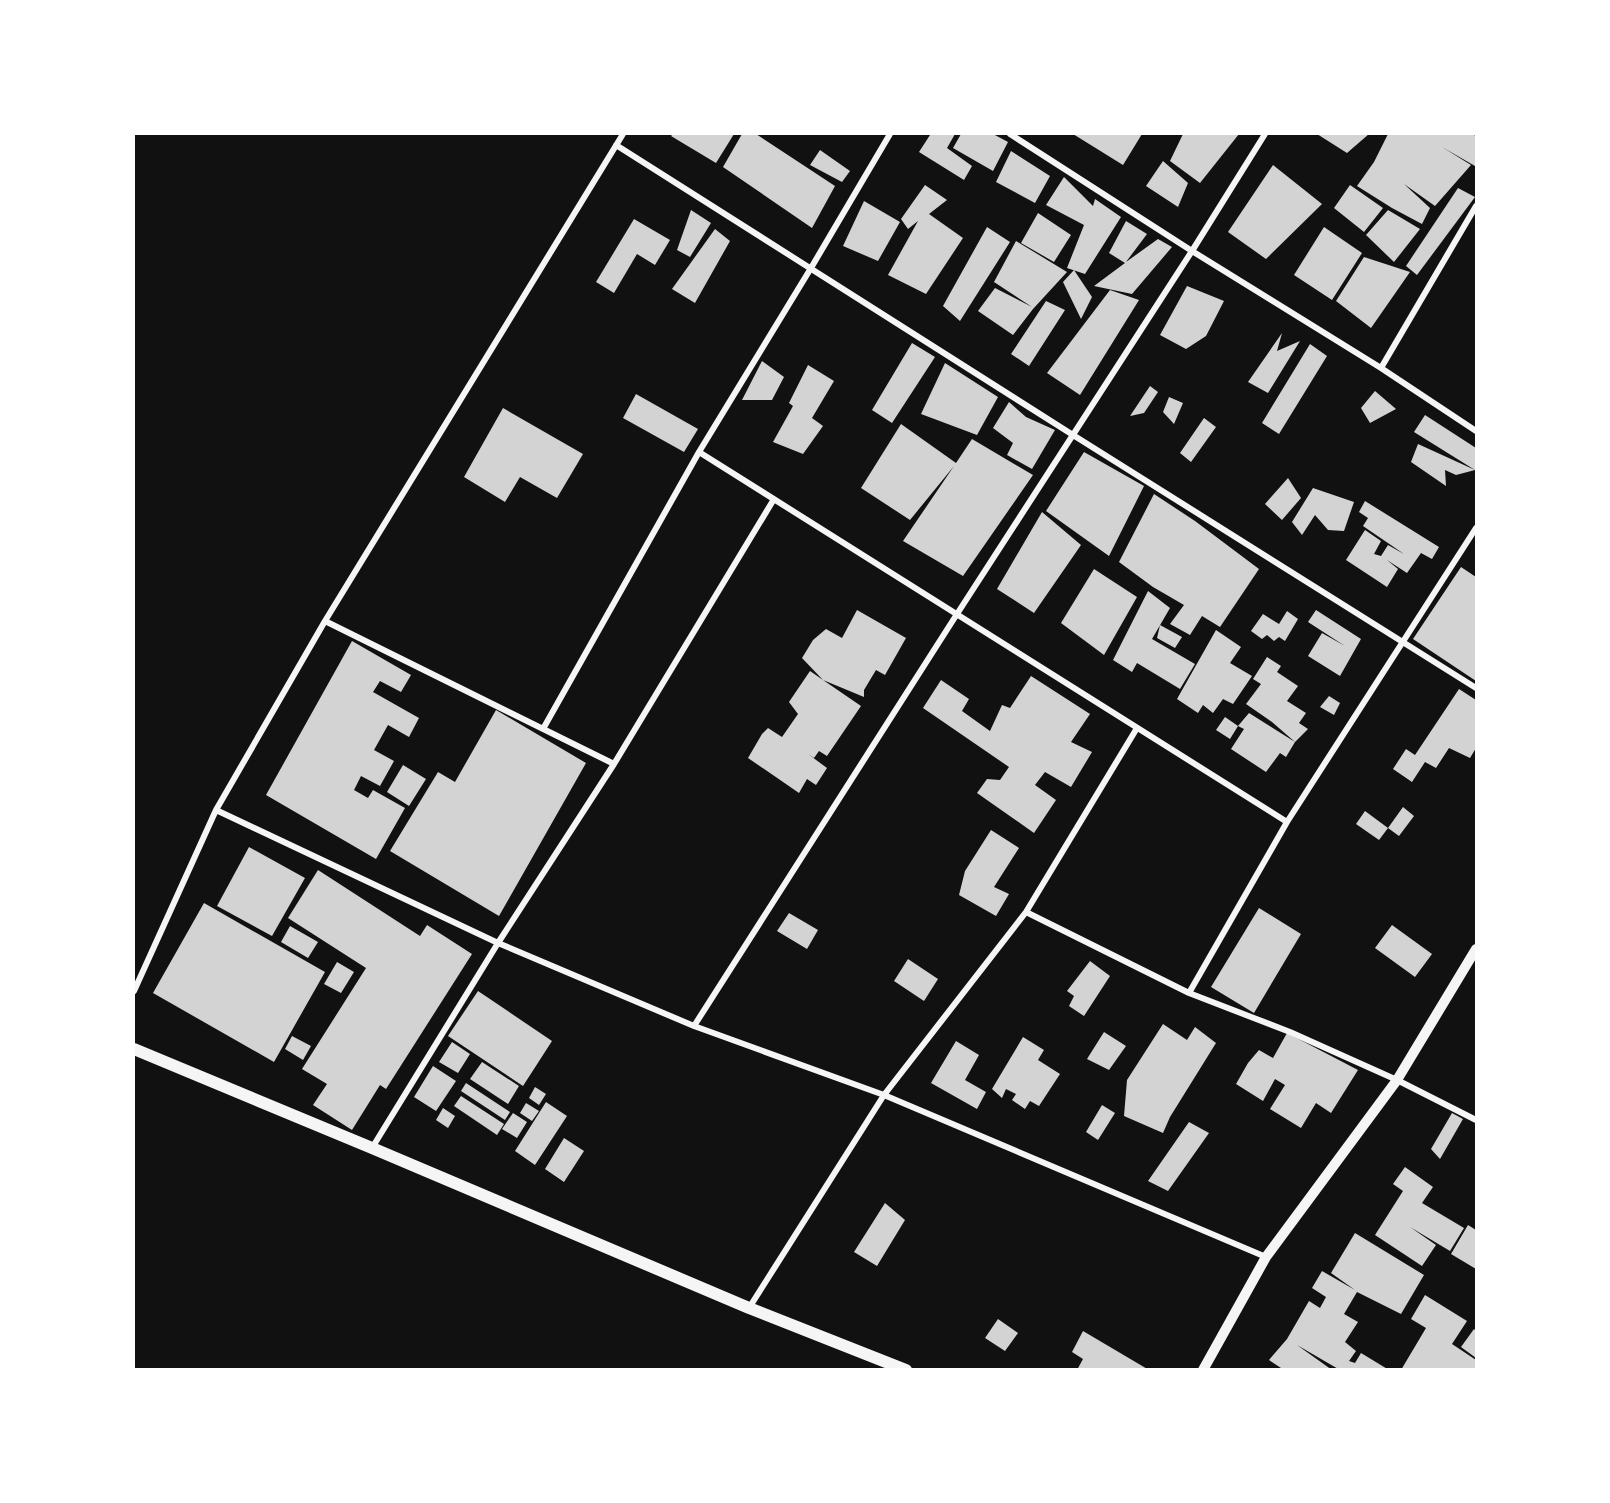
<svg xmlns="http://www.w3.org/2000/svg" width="1610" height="1503" font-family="Georgia,serif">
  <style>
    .building { fill: #d3d3d3 }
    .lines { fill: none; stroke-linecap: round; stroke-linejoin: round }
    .minor { stroke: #f5f5f5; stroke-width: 6 }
    .tertiary { stroke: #f5f5f5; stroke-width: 10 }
    .secondary { stroke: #f5f5f5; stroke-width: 12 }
  </style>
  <rect width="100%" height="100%" fill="#111"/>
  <!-- building -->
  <path class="building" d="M 673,134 L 734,134 L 716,163 L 671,136 Z
    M 742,134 L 756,134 L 835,186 L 812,228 L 723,167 Z
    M 928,134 L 955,134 L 947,148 L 972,166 L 964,180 L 919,152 L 930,135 Z
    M 961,134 L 993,134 L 1008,142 L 993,171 L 953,148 Z
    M 1073,134 L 1142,134 L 1123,165 Z
    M 1183,134 L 1239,134 L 1200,183 L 1170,161 Z
    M 1317,134 L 1369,134 L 1347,153 Z
    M 1388,134 L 1472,134 L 1476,136 L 1476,164 L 1475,166 L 1442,147 L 1471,165 L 1435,206 L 1404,184 L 1430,208 L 1422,224 L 1392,208 L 1357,186 L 1374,162 Z
    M 820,150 L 850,171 L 842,182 L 810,165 Z
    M 1011,151 L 1050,176 L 1035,203 L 996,182 Z
    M 1163,161 L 1188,183 L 1178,207 L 1146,186 Z
    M 1273,165 L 1322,204 L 1266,259 L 1228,232 Z
    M 1064,177 L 1093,206 L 1095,199 L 1121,217 L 1085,274 L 1067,268 L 1084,225 L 1046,205 Z
    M 925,185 L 947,200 L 929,214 L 963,238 L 926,294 L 888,275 L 918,221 L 908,229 L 901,219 Z
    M 1350,185 L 1383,208 L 1364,232 L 1334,208 Z
    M 1458,188 L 1475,197 L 1417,275 L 1406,266 Z
    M 864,201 L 900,222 L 878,261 L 843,246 Z
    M 691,210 L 711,223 L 690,257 L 677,250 Z
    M 1388,210 L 1420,229 L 1394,262 L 1366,235 Z
    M 1038,213 L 1071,235 L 1054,262 L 1021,243 Z
    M 634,219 L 670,240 L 655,265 L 637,254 L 614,293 L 596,282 Z
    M 1126,221 L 1147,234 L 1126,262 L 1158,239 L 1172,247 L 1132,294 L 1094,286 L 1125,263 L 1109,253 Z
    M 987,227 L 1010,242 L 960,321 L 943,306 Z
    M 1324,227 L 1362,253 L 1332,300 L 1294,275 Z
    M 715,229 L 730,241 L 695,303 L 672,289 Z
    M 1016,241 L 1067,272 L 1033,309 L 1013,335 L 978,311 L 995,288 L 1032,307 L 994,282 Z
    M 1364,257 L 1410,272 L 1371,328 L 1336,301 Z
    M 1074,270 L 1092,297 L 1081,319 L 1063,282 Z
    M 1187,286 L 1224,301 L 1206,336 L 1186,349 L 1160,335 Z
    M 1110,290 L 1139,300 L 1080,395 L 1047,373 Z
    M 1046,301 L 1065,310 L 1029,366 L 1011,354 Z
    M 1282,333 L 1277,351 L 1300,341 L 1268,393 L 1248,382 Z
    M 912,343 L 935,357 L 892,423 L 872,410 Z
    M 1310,344 L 1327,356 L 1279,434 L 1262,423 Z
    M 762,361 L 784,377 L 772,400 L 742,400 Z
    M 945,363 L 998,397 L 977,435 L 921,414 Z
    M 808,365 L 834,381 L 812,418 L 823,426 L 803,454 L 773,442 L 793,406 L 789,403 Z
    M 1150,386 L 1158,392 L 1144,413 L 1130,416 Z
    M 1375,391 L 1396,409 L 1370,423 L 1361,408 Z
    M 636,394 L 698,429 L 684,452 L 623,418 Z
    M 1169,397 L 1183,403 L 1174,424 L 1163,412 Z
    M 1009,402 L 1026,417 L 1055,430 L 1032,469 L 1007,455 L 1013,443 L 993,428 Z
    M 503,408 L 583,454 L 557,498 L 520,477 L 505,502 L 464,477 Z
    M 1425,415 L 1476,448 L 1476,468 L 1475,470 L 1456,475 L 1445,470 L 1446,486 L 1411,462 L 1418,444 L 1475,470 L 1414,432 Z
    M 1204,418 L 1216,427 L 1191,462 L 1180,453 Z
    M 901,424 L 956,463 L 972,439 L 1033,475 L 963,576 L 903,541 L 954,466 L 910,520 L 861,488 Z
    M 1084,452 L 1144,486 L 1109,556 L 1046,511 Z
    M 1288,478 L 1301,498 L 1282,520 L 1265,504 Z
    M 1313,488 L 1354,502 L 1344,531 L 1328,530 L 1315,515 L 1302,535 L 1292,522 Z
    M 1154,494 L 1195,521 L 1259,569 L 1220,627 L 1202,616 L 1190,635 L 1170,624 L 1184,605 L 1153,587 L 1119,562 Z
    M 1365,501 L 1439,547 L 1432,559 L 1421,553 L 1407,573 L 1387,560 L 1398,569 L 1387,587 L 1346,560 L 1365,530 L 1381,541 L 1374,554 L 1381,556 L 1388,545 L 1404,554 L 1363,526 L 1368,518 L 1359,512 Z
    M 1042,512 L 1081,545 L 1034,613 L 997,589 Z
    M 1461,567 L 1476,577 L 1476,681 L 1413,639 Z
    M 1094,569 L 1137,597 L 1104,655 L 1061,623 Z
    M 1148,591 L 1170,608 L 1152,639 L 1195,664 L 1180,689 L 1137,663 L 1132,672 L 1113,660 Z
    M 857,610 L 906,638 L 885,675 L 876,670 L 864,690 L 864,697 L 823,680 L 861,706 L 827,756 L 819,751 L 814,758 L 808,754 L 827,768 L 816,785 L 807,779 L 799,793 L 748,758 L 762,734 L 768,728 L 782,737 L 798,714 L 789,702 L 810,671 L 823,680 L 802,658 L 813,640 L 826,629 L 842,638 Z
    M 1316,610 L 1361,639 L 1340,676 L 1308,656 L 1322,633 L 1345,646 L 1308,622 Z
    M 1287,611 L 1298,619 L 1285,641 L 1279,637 L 1274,641 L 1267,635 L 1262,639 L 1251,631 L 1263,614 L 1279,624 Z
    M 1160,625 L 1182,637 L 1175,648 L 1157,638 Z
    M 1216,630 L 1241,647 L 1230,663 L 1252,676 L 1233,704 L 1223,699 L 1213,713 L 1203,705 L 1198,713 L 1177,699 Z
    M 352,641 L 411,675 L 401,692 L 380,681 L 373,692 L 419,718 L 409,737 L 388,725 L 374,750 L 394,761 L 380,786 L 361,776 L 354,790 L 368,798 L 373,790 L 405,808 L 376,859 L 266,795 Z
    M 1267,657 L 1281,666 L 1277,672 L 1298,686 L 1287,701 L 1306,713 L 1299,723 L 1308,729 L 1295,742 L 1272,722 L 1246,704 L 1261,684 L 1253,679 Z
    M 1031,676 L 1090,714 L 1071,742 L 1092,752 L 1071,787 L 1045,772 L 1035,785 L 1056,800 L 1034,833 L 977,793 L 987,779 L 1000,780 L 1009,767 L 923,708 L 941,680 L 969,699 L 962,711 L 990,731 L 1002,705 L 1010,708 Z
    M 1459,689 L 1476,700 L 1476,748 L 1470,758 L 1449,748 L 1436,768 L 1425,762 L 1412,782 L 1393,769 L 1406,749 L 1415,755 Z
    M 1329,696 L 1340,703 L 1334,715 L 1320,707 Z
    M 496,710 L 586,763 L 499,916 L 390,851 L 438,772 L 455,782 Z
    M 1249,713 L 1295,742 L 1286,757 L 1280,753 L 1266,772 L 1231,749 L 1244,729 L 1238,726 Z
    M 1225,717 L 1238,726 L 1230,739 L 1216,730 Z
    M 403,765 L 426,779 L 409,806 L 387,792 Z
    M 1403,807 L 1414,816 L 1399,836 L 1388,828 Z
    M 1365,811 L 1388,828 L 1379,840 L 1356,824 Z
    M 991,830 L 1019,848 L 994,887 L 1009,894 L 996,916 L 959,895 L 965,871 Z
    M 249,847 L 305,878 L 272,936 L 217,906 Z
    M 318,870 L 420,936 L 427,925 L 472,954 L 386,1089 L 380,1085 L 352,1130 L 313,1105 L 327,1084 L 302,1069 L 366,968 L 288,918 Z
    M 204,903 L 325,972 L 274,1062 L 153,993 Z
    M 1259,908 L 1301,934 L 1254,1013 L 1211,987 Z
    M 789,913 L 818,930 L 807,949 L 777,931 Z
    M 1392,925 L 1432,954 L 1415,977 L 1375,948 Z
    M 290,926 L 318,942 L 308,958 L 281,942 Z
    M 908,959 L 938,979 L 924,1001 L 894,981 Z
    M 1090,961 L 1110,976 L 1084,1016 L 1069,1006 L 1074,996 L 1067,991 Z
    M 337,962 L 354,972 L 341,993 L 324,984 Z
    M 478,991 L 552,1041 L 523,1086 L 448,1036 Z
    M 1163,1024 L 1187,1040 L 1195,1027 L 1216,1043 L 1170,1117 L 1163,1133 L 1124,1116 L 1127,1080 Z
    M 1104,1032 L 1126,1046 L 1109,1070 L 1087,1059 Z
    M 1287,1033 L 1358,1070 L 1331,1113 L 1316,1103 L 1301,1128 L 1270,1109 L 1285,1085 L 1275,1079 L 1263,1101 L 1236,1084 L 1248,1063 L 1259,1050 L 1273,1058 Z
    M 292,1036 L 311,1046 L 303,1060 L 285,1049 Z
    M 1023,1037 L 1044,1050 L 1038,1060 L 1060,1074 L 1039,1106 L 1030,1101 L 1025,1109 L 1012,1100 L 1016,1094 L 1006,1089 L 1002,1098 L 992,1089 Z
    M 956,1041 L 979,1055 L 965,1080 L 986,1092 L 977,1109 L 931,1083 Z
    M 452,1042 L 470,1054 L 458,1073 L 439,1062 Z
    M 482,1062 L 519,1086 L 508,1104 L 470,1079 Z
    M 433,1066 L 456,1081 L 436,1111 L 414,1097 Z
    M 466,1083 L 510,1112 L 505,1120 L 461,1091 Z
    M 535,1087 L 546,1094 L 539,1105 L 529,1098 Z
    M 461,1096 L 504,1124 L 497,1135 L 454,1106 Z
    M 546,1102 L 567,1116 L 535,1165 L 515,1151 Z
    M 526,1103 L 539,1111 L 532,1121 L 520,1113 Z
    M 1102,1105 L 1115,1113 L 1098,1140 L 1086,1132 Z
    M 443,1108 L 455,1116 L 448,1128 L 436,1120 Z
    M 513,1113 L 527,1122 L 517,1138 L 502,1129 Z
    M 1452,1113 L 1463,1119 L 1440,1159 L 1431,1149 Z
    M 1189,1122 L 1209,1133 L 1168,1191 L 1148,1181 Z
    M 564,1138 L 584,1151 L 564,1182 L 545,1169 Z
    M 1405,1167 L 1433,1187 L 1422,1203 L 1464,1228 L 1450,1251 L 1410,1227 L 1436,1245 L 1422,1266 L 1375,1235 L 1403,1191 L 1393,1184 Z
    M 885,1203 L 905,1220 L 877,1266 L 854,1252 Z
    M 1468,1225 L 1476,1230 L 1476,1269 L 1451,1254 Z
    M 1355,1233 L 1424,1275 L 1401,1314 L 1357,1292 L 1344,1314 L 1358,1322 L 1345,1342 L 1356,1351 L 1349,1361 L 1355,1363 L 1361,1353 L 1389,1370 L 1348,1370 L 1347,1368 L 1340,1370 L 1297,1345 L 1332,1370 L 1284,1370 L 1269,1360 L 1287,1339 L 1309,1301 L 1320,1308 L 1326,1297 L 1312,1288 L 1322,1271 L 1355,1290 L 1331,1273 Z
    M 1425,1295 L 1467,1321 L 1452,1344 L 1476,1360 L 1476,1370 L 1401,1370 L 1426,1328 L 1411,1319 Z
    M 998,1319 L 1018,1333 L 1005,1351 L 985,1338 Z
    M 1474,1329 L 1476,1331 L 1476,1358 L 1461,1347 Z
    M 1083,1331 L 1149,1370 L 1077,1370 L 1083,1359 L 1072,1352 Z"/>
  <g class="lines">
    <!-- minor -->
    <path class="minor" d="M 1010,134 L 1192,251 L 1381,368 L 1476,431
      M 616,145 L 1073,435 L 1476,688
      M 1381,368 L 1476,206
      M 699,452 L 1287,822
      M 325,621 L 614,764
      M 543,729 L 699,452 L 811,268 L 890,134
      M 216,810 L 498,943 L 694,1026 L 884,1095 L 1266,1257
      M 1026,912 L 1189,993 L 1290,1032 L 1397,1080 L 1476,1120
      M 134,991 L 216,810 L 325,621 L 623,134
      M 1189,993 L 1287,822 L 1476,528
      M 694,1026 L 957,614 L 1192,251 L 1265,134
      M 372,1148 L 498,943 L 614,764 L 774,499
      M 749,1308 L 884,1095 L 1026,912 L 1137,728"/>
    <!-- tertiary -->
    <path class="tertiary" d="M 1203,1370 L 1266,1257 L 1397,1080 L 1476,949"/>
    <!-- secondary -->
    <path class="secondary" d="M 134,1049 L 372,1148 L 749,1308 L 906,1370"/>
  </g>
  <!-- border -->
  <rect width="1610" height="1503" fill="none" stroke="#ffffff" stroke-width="270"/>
</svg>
